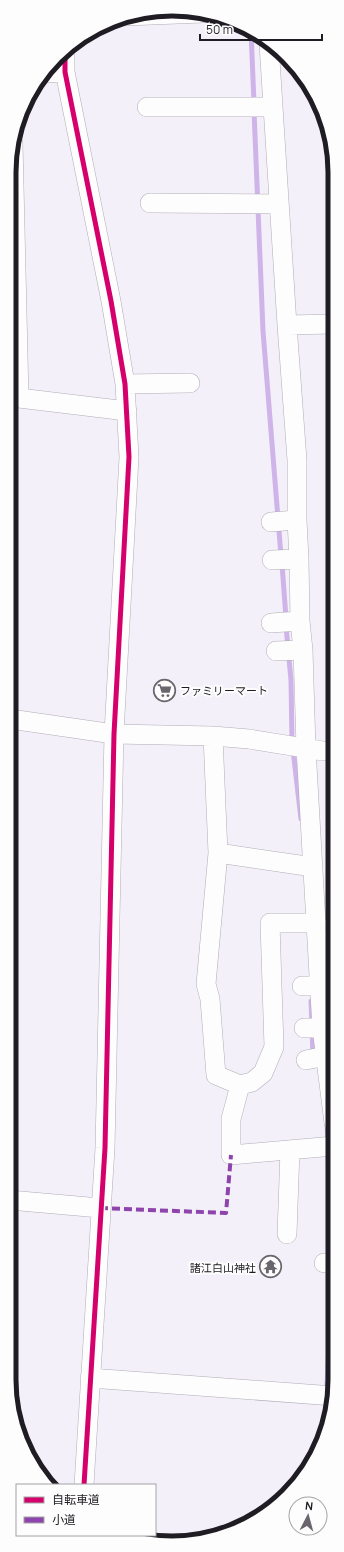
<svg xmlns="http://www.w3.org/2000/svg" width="344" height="1552" font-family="Manrope,'Noto Sans JP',sans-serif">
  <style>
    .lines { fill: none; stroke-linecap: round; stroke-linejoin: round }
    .stream { stroke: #ceb4e8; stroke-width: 5 }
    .minor-casing { stroke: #b0adb5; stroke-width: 20 }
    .minor { stroke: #fdfdfe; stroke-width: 19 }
    .quiet { stroke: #8e44ad; stroke-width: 4; stroke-dasharray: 8 4; stroke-linecap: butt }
    .cycleway-casing { stroke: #fdfdfd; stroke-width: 8 }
    .cycleway { stroke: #d6006c; stroke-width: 5 }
    .labels { text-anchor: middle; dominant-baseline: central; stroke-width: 4; stroke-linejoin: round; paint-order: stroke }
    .poi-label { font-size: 11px; fill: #1f1c23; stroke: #fdfdfd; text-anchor: start }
    .rim { fill: none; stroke: #1f1c23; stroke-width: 5 }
  </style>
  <rect width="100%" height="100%" fill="#f4f0f9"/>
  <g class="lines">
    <!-- stream -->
    <path class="stream" d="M 251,31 L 254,103
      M 254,111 L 263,331 L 281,556
      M 282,564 L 286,618
      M 286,626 L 291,680 L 292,742
      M 293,750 L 301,819
      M 311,1001 L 313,1055
      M 327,1123 L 328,1143
      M 328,1151 L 330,1206 L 329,1259
      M 325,1426 L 331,1303 L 329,1267"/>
    <defs>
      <path id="minor" d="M 126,16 L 203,13
        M 269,44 L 287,325 L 297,460 L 297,520 L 299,559 L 300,621 L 303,650 L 306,748 L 322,1028 L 334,1123
        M 65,51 L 65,72 L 111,301 L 125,384 L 129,457 L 114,734 L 105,1148 L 84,1485
        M 46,73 L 65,72
        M 147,107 L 273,107
        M 13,143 L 19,398 L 127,411
        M 150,203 L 279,204
        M 287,325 L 334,324
        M 125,384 L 190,383
        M 271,522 L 297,520
        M 272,560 L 299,559
        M 271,623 L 300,621
        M 276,651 L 303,650
        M 10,719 L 114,734 L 213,736 L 249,739 L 323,751 L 334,751
        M 213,736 L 218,853 L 206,984 L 210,999 L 216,1075 L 240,1085 L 231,1119 L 231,1155 L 334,1146
        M 218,853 L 313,867
        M 302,986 L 320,986
        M 304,1028 L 322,1028
        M 306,1060 L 326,1056
        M 240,1085 L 252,1082 L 263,1073 L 274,1047 L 270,923 L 317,923
        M 9,1200 L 100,1208
        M 287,1234 L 290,1150
        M 324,1263 L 334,1263
        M 90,1378 L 334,1396"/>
    </defs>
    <!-- minor casing -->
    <use href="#minor" class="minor-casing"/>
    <!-- minor -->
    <use href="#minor" class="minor"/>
    <!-- quiet -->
    <path class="quiet" d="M 100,1208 L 226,1213 L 231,1155"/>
    <defs>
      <path id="cycleway" d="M 65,51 L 65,72 L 111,301 L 125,384 L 129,457 L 114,734 L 105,1148 L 84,1485"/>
    </defs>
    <!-- cycleway casing -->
    <use href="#cycleway" class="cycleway-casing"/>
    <!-- cycleway -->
    <use href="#cycleway" class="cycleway"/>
  </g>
  <!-- icons -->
  <defs>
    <symbol id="supermarket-ring" viewBox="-11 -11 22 22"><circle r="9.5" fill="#fdfdfd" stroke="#6a666e" stroke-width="1.5"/><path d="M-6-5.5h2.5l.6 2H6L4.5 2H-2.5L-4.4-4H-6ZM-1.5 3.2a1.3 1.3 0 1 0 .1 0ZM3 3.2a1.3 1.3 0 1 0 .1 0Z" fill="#6a666e"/></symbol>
    <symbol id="temple-ring" viewBox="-11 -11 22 22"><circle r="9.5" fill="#fdfdfd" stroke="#6a666e" stroke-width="1.5"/><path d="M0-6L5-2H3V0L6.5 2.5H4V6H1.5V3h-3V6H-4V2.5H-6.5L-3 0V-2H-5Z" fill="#6a666e"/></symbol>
  </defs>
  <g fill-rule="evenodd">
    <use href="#supermarket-ring" x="152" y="678" width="25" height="25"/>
    <use href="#temple-ring" x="258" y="1254" width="25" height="25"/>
  </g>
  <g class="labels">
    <!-- poi labels -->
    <g class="poi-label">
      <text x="180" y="690">ファミリーマート</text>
      <text x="256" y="1267" text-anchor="end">諸江白山神社</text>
    </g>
  </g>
  <!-- crop -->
  <path d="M0 0H344V1552H0ZM172 16H172A156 156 0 0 1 328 172V1380A156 156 0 0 1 172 1536H172A156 156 0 0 1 16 1380V172A156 156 0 0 1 172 16Z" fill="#fdfdfd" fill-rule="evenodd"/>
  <path class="rim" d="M172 16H172A156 156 0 0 1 328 172V1380A156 156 0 0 1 172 1536H172A156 156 0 0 1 16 1380V172A156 156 0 0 1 172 16Z"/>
  <!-- legend -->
  <rect x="16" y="1484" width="140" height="52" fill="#fdfdfd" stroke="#a4a3a6"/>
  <rect x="24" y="1497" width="20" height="6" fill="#d6006c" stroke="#a4a3a6"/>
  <text x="52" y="1504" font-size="12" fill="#1f1c23">自転車道</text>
  <rect x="24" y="1517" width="20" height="6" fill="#8e44ad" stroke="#a4a3a6"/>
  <text x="52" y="1524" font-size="12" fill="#1f1c23">小道</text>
  <!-- north arrow -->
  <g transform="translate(308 1516) rotate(6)"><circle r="19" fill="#fdfdfd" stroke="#a4a3a6"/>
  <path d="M0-3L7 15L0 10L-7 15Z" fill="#6a666e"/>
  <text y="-6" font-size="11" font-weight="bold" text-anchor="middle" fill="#1f1c23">N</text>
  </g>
  <!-- scale -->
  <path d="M200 34v6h122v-6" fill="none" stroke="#1f1c23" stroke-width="2"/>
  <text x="206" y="34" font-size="12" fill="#1f1c23" stroke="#fdfdfd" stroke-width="3" paint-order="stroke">50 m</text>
</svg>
